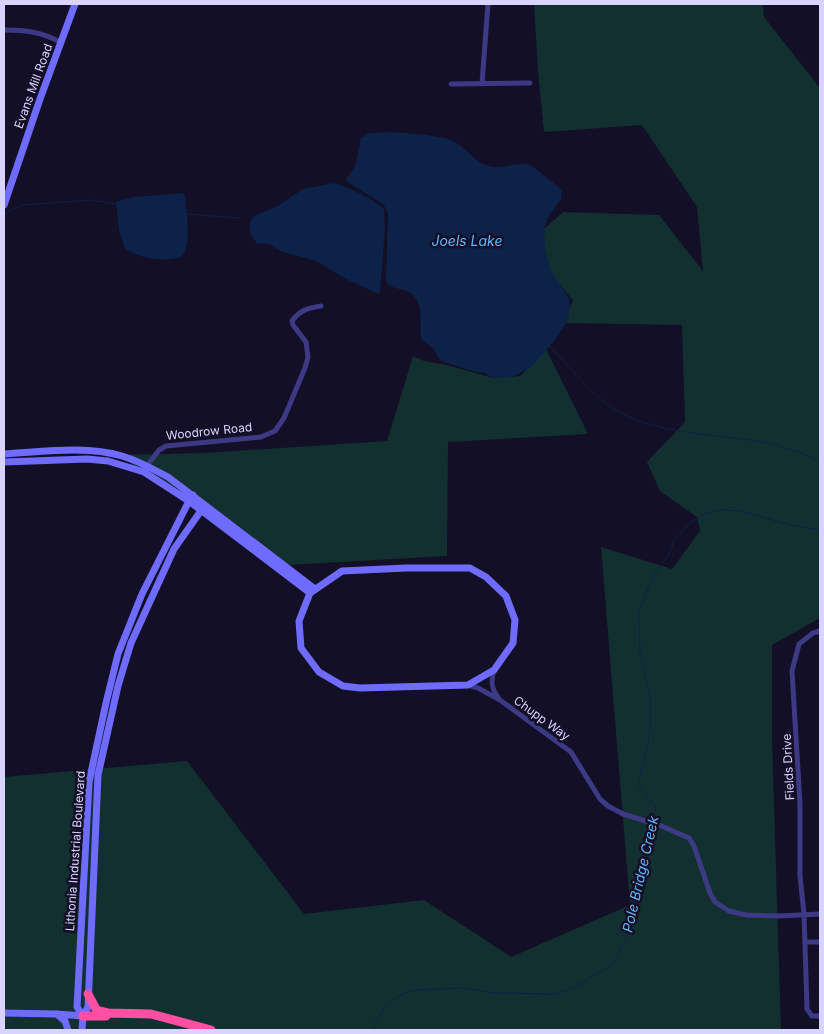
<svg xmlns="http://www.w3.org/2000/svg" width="824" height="1034" font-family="Inter,sans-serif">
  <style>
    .green { fill: #12302f }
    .water { fill: #0c2248 }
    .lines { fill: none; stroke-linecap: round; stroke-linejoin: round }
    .stream { stroke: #0c2248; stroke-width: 1 }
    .street { stroke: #3d3a85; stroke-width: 5 }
    .secondary { stroke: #6f6bff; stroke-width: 7 }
    .highway { stroke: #ff4fa3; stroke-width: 9 }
    .labels { text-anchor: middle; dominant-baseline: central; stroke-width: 5; stroke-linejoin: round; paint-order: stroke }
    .street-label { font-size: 12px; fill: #d9d4ff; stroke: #130f26 }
    .water-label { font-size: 14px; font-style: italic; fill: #62b6ff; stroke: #130f26 }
  </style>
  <rect width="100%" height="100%" fill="#130f26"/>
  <!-- green -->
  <path class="green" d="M 534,4 L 763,4 L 764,17 L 820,88 L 820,618 L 772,645 L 772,740 L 781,1030 L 4,1030 L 4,777 L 187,761 L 304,914 L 424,900 L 511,957 L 630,905 L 601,547 L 672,569 L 700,531 L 697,517 L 660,491 L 647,462 L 685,422 L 682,325 L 564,323 L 573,300 L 548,271 L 542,231 L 563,212 L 659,215 L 703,271 L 697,207 L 642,125 L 544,132 L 538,71 Z
    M 545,347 L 588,434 L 448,442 L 447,556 L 270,566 L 119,455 L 204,453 L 387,441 L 413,356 L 424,361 L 447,365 L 493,378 L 521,376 Z"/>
  <!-- water -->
  <path class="water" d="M 390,132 C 405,133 438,135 451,140 C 466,146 473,162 489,166 C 503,170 517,161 531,165 L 562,190 L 561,200 L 549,215 L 544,229 L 545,248 L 551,271 L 569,298 L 570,309 L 568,320 L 554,341 L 533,365 L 522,372 L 511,377 L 493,378 L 485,373 L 472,371 L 442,361 L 438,357 L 434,349 L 423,341 L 421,338 C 420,326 422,313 418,302 C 410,284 391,293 386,281 L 388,213 L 383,204 L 349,183 L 346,180 L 355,166 L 361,138 L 370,133 Z
    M 334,183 C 350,188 372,198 384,209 L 385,229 L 380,293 L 376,293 L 346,279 L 316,261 L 283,252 L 268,244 L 257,243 C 249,235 247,226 253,217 L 279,205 L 303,189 Z
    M 183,193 L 185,197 C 186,212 193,245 181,257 C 164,262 139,259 125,248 L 119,230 L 116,202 L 133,197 Z"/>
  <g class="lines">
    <!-- stream -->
    <path class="stream" d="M 6,213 L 22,205 L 91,200 L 116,204
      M 187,214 L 239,218
      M 383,263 L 387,265
      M 549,346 C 574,370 596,403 629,417 C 690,443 762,429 820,462
      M 654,820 L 656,807 L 638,786 L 647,750 L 650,730 L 650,697 L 640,652 L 639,612 L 652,578 L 669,554 L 674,541 L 690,523 L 706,513 L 720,510 L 741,511 L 790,525 L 820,530
      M 372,1030 L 378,1017 L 386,1006 L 402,994 L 415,990 L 463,988 L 495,993 L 556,994 L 572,989 L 613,964 L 628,934 L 653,824"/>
    <!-- street -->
    <path class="street" d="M 4,30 C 25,30 42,32 60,42
      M 482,83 L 488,4
      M 451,84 L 530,83
      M 146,467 L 159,450 L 166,446 L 261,437 L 275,431 L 284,418 L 305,368 L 308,357 L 306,342 L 293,325 L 292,321 C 300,310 308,308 321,306
      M 820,631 L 813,633 L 799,644 L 792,671 L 800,804 L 800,876 L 804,914 L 807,1009 L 812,1016 L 820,1016
      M 494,670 C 491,681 491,688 498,697
      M 468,685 L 478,688 L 500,700 L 571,752 L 600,799 L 608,806 L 623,814 L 659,825 L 689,838 L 694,846 L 710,893 L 715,902 L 729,911 L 746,915 L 779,916 L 820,914
      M 805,942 L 820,942"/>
    <!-- secondary -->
    <path class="secondary" d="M 4,205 L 40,99 L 75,4
      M 4,454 C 42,452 85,445 122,456 C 139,461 153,469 168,477 L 315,589
      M 4,462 L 87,459 L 108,461 L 144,472 L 189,501 L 310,593
      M 406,568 L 470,568 L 486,577 L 506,596 L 515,620 L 513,643 L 494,670 L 468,685 L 360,688 L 343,686 L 319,672 L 301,648 L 299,621 L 310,593 L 342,571 Z
      M 4,1013 L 57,1014 L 83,1016
      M 57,1014 L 65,1021 L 68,1030
      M 83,1016 L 77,1007 L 89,782 L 106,703 L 118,654 L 142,594 L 189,501 L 193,495
      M 82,1030 L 83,1016 L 88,1007 L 98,775 L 118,686 L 131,643 L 174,549 L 205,505"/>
    <!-- highway -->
    <path class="highway" d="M 88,994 L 96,1009 L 99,1011 L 108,1013 L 151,1014 L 211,1030
      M 83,1016 L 106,1016"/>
  </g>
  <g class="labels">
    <!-- street labels -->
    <g class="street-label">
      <text transform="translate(33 86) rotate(-70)">Evans Mill Road</text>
      <text transform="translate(209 431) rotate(-6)">Woodrow Road</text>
      <text transform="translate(542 718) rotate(36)">Chupp Way</text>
      <text transform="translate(788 767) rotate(-93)">Fields Drive</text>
      <text transform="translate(75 851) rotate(-86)">Lithonia Industrial Boulevard</text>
    </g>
    <!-- water labels -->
    <g class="water-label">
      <text x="467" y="240">Joels Lake</text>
      <text transform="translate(640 874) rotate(-77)">Pole Bridge Creek</text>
    </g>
  </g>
  <!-- border -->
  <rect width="824" height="1034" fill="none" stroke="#d9d4ff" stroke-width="10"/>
</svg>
